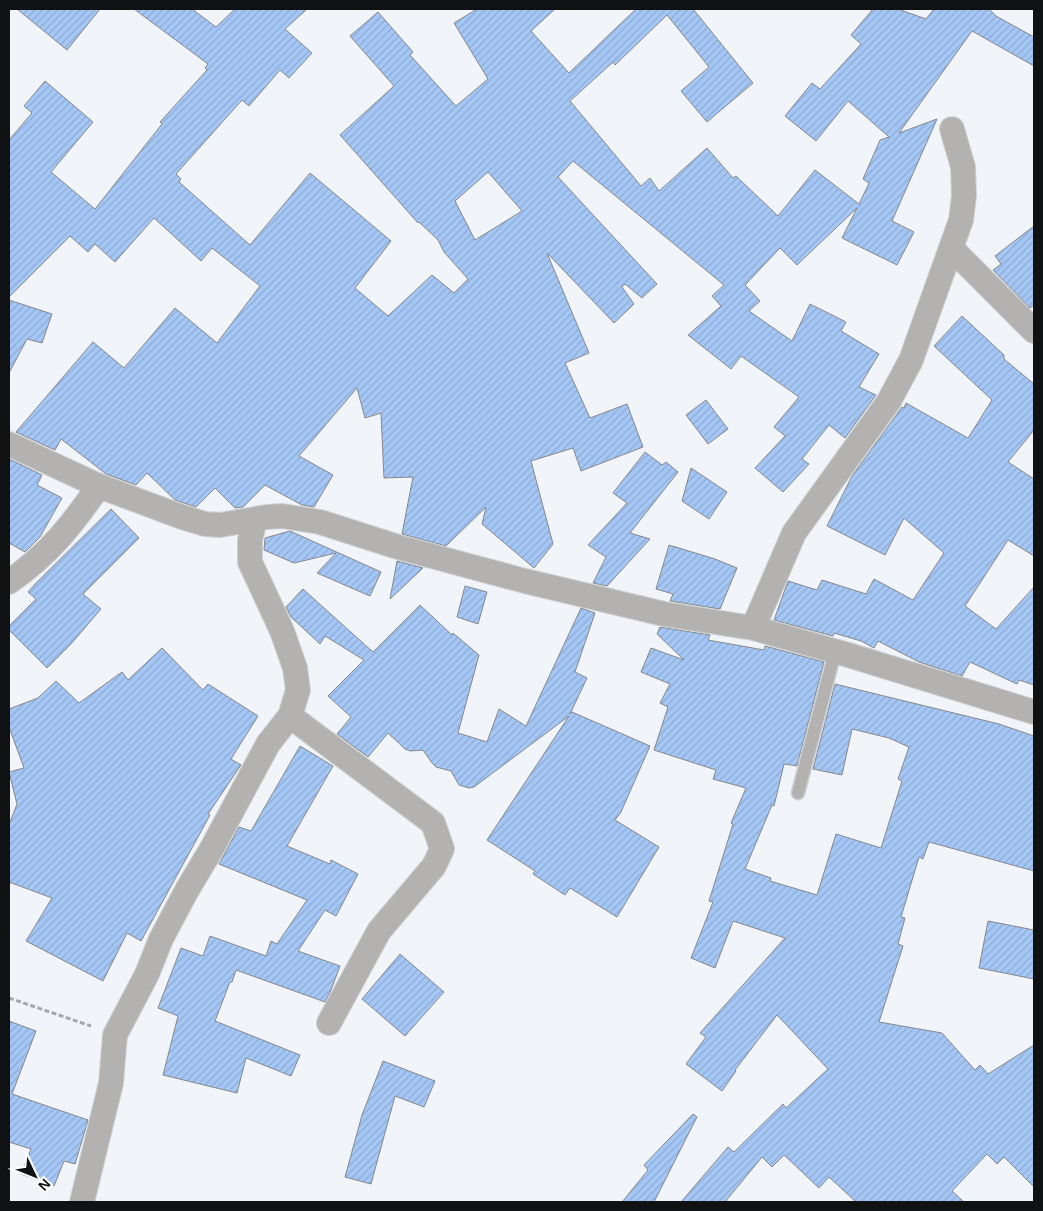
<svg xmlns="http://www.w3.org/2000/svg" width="1043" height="1211" font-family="Helvetica,sans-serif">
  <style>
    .building { fill: url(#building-hatch); stroke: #85888c; fill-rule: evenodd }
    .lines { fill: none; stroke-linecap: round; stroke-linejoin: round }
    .lane-casing { stroke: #cdd1d4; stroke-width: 15 }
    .street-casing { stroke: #cdd1d4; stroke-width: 26 }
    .path { stroke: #a5a8ab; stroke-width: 3; stroke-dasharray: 5 2.5; stroke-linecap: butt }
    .lane { stroke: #b4b2b1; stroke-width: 12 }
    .street { stroke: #b4b2b1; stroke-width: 24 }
  </style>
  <defs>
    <pattern id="building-hatch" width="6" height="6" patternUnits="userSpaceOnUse" patternTransform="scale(1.25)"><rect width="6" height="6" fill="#a5c7f6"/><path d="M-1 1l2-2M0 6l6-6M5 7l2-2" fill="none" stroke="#8daad2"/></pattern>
  </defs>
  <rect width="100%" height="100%" fill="#f1f5f9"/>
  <!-- building -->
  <path class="building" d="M 17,9 L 100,9 L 67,50 Z
    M 134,9 L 192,9 L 216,27 L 235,9 L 307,9 L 285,29 L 312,53 L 289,78 L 280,70 L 249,106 L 242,100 L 176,174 L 181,179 L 179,182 L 250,245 L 310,173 L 391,241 L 355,288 L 388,316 L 432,275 L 454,293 L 468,279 L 444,252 L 438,240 L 419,222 L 418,223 L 340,135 L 394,86 L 350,36 L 378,12 L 413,52 L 410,55 L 456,106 L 488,79 L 454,23 L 477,9 L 555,9 L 531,31 L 569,73 L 636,9 L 693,9 L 753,83 L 707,122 L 681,91 L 709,67 L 667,15 L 615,65 L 613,62 L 570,101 L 641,186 L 650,178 L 659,191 L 707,148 L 733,178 L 736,176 L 778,216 L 815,170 L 859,204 L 869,183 L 863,179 L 880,140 L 889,137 L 848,101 L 816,141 L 785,116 L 812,83 L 820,89 L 861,44 L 851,35 L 873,9 L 898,9 L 926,19 L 934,9 L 989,9 L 996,16 L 1034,37 L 1034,66 L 972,31 L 899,133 L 937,119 L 892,221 L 914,232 L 897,265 L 842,238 L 857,208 L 797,265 L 780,248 L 745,285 L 760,301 L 749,311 L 792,341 L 810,304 L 846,322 L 841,331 L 879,354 L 859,387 L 876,395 L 845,438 L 829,425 L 802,459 L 809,464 L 783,492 L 755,468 L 785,436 L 774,427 L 799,397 L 741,356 L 731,369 L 688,335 L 721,306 L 712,296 L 724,285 L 573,161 L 558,177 L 657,284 L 642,298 L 625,284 L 622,287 L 634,304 L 614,323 L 547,253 L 589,353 L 565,363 L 590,418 L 627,404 L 643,447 L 581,471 L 573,448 L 531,461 L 553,544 L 534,568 L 482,524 L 486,507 L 446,546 L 402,534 L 413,477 L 384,478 L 381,413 L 365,418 L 357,388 L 299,456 L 333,475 L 314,507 L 302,505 L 265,485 L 243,507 L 235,508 L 215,488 L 196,507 L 175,500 L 147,473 L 136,485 L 106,474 L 61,439 L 55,450 L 16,432 L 93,342 L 124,368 L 175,308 L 217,343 L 260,286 L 212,248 L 201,261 L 154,218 L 115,262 L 95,244 L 88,252 L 70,236 L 9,297 L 9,140 L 32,113 L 24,106 L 45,81 L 93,122 L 51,172 L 95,209 L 162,124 L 160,122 L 207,70 L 205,68 L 208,64 ZM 488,172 L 522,211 L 475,240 L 455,201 Z
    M 1034,226 L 1034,305 L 1030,308 L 993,270 L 1001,264 L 995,256 Z
    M 9,300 L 52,314 L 42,343 L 27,339 L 9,373 Z
    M 962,316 L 1004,355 L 1004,359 L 1034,384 L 1034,430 L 1008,462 L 1034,479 L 1034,556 L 1008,540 L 965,606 L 996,629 L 1034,587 L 1034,685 L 1019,680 L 1017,684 L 970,662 L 962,676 L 919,662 L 878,641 L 874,648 L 861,641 L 834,633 L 833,636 L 774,620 L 788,581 L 817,590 L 822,580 L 866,594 L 874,579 L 913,600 L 944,553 L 904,518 L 885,555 L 827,526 L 852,476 L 902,407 L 904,408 L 906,403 L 968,438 L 992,400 L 934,346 Z
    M 706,400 L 728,429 L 708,444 L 686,415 Z
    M 645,452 L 662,465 L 666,462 L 678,472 L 630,533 L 650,539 L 607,586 L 593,583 L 606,557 L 588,545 L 627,503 L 613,493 Z
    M 9,459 L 42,475 L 37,485 L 62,498 L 40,537 L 25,552 L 9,543 Z
    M 691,468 L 727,492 L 709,519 L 682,501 Z
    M 111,509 L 139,538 L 83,594 L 101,609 L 71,644 L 47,668 L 9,630 L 9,626 L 36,599 L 28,592 L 36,583 Z
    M 290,531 L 381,572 L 370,596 L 317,573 L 336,553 L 294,563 L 264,550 L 265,538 Z
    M 669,545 L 715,559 L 737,568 L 720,609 L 670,601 L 673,594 L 656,589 Z
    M 397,561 L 423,568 L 390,599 Z
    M 465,586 L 487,592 L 478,624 L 457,617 Z
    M 303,589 L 373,652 L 420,605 L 452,635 L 453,633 L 479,655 L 458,733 L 487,742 L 499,709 L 526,726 L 581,608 L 595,613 L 575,672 L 587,678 L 570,714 L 572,712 L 650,746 L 621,812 L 615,820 L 659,847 L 617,917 L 570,888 L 565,895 L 533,874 L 535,871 L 487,840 L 569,716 L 474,787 L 469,788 L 459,785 L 451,771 L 436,767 L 432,763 L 423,750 L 410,751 L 405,749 L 388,733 L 368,757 L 337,734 L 351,717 L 328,696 L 364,660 L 325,636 L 320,644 L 291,617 L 286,607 Z
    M 660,627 L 710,635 L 708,640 L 764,650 L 765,646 L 824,662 L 797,766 L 784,764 L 774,806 L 772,805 L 745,869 L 771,878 L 770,881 L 817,895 L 836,834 L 881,848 L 902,781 L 898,779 L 909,747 L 889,738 L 852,729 L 842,775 L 813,769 L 835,684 L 999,724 L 1034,736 L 1034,871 L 929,842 L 923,859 L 919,857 L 901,917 L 905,918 L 898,944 L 903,946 L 879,1022 L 942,1033 L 975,1070 L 980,1065 L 988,1074 L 1034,1045 L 1034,1187 L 1004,1157 L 997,1164 L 987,1154 L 952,1191 L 964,1202 L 856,1202 L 829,1177 L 819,1188 L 784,1155 L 772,1167 L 762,1157 L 725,1202 L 681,1202 L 728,1147 L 734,1152 L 783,1104 L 786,1108 L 828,1069 L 777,1015 L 735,1070 L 736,1071 L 722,1091 L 686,1064 L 706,1037 L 700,1033 L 785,938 L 733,921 L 715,968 L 691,958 L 713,902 L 709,901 L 733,824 L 731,823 L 746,788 L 713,779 L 716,770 L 654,750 L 668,707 L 660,703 L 670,684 L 641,672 L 651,648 L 684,660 L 657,634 Z
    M 162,648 L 203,690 L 208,684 L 258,716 L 231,759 L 241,765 L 208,814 L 210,815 L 141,941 L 127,933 L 103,981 L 26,941 L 52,898 L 9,882 L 9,825 L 17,804 L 9,772 L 24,768 L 9,727 L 9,709 L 38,698 L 56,681 L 79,703 L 122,672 L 128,680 Z
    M 300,746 L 333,766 L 287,846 L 330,864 L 331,860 L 358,874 L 336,916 L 325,910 L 298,951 L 340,966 L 331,990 L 325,1002 L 236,970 L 232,982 L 230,982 L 215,1021 L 300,1055 L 291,1076 L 246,1058 L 237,1093 L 163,1075 L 178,1016 L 158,1008 L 181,948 L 203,956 L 210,936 L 266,956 L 271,941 L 277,944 L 307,900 L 219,864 L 239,827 L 251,831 Z
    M 988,921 L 1034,930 L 1034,979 L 979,968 Z
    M 400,954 L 444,992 L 405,1036 L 362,999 Z
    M 9,1021 L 36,1031 L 12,1094 L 88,1120 L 75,1164 L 64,1161 L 54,1186 L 21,1174 L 31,1149 L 9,1142 Z
    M 383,1061 L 435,1081 L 424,1107 L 395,1096 L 371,1184 L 345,1177 L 362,1115 Z
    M 693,1114 L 697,1117 L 654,1202 L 622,1202 L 648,1170 L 644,1165 Z"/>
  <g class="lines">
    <defs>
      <path id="lane" d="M 798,793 L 835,652"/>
      <path id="street" d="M 952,249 L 1034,331
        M 9,444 L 99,486 L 182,517 L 205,524 L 220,525 L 267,517 L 282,516 L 320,522 L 398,547 L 525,581 L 664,614 L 753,628 L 845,654 L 1034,712
        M 9,582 C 50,553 71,526 99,486
        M 753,628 L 794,533 L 889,401 L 911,360 L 961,220 L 964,196 L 963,167 L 952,129
        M 290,716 L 433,823 L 442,849 L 434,866 L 379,931 L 329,1023
        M 82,1202 L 111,1083 L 115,1035 L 147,974 L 161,939 L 187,890 L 211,850 L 268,744 L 290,716 L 298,690 L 295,668 L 282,631 L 250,562 L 250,540 L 255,519"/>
    </defs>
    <!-- lane casing -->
    <use href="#lane" class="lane-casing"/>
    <!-- street casing -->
    <use href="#street" class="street-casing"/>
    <!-- path -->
    <path class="path" d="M 9,998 L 91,1026"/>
    <!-- lane -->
    <use href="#lane" class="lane"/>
    <!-- street -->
    <use href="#street" class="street"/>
  </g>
  <!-- border -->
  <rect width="1043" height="1211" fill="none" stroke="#101112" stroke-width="20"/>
  <!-- north arrow -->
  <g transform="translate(35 1176) rotate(133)" stroke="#ffffff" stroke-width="4" paint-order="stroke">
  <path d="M0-4L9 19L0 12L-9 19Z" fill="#101112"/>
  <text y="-8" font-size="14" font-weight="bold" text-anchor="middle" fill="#101112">N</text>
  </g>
</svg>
